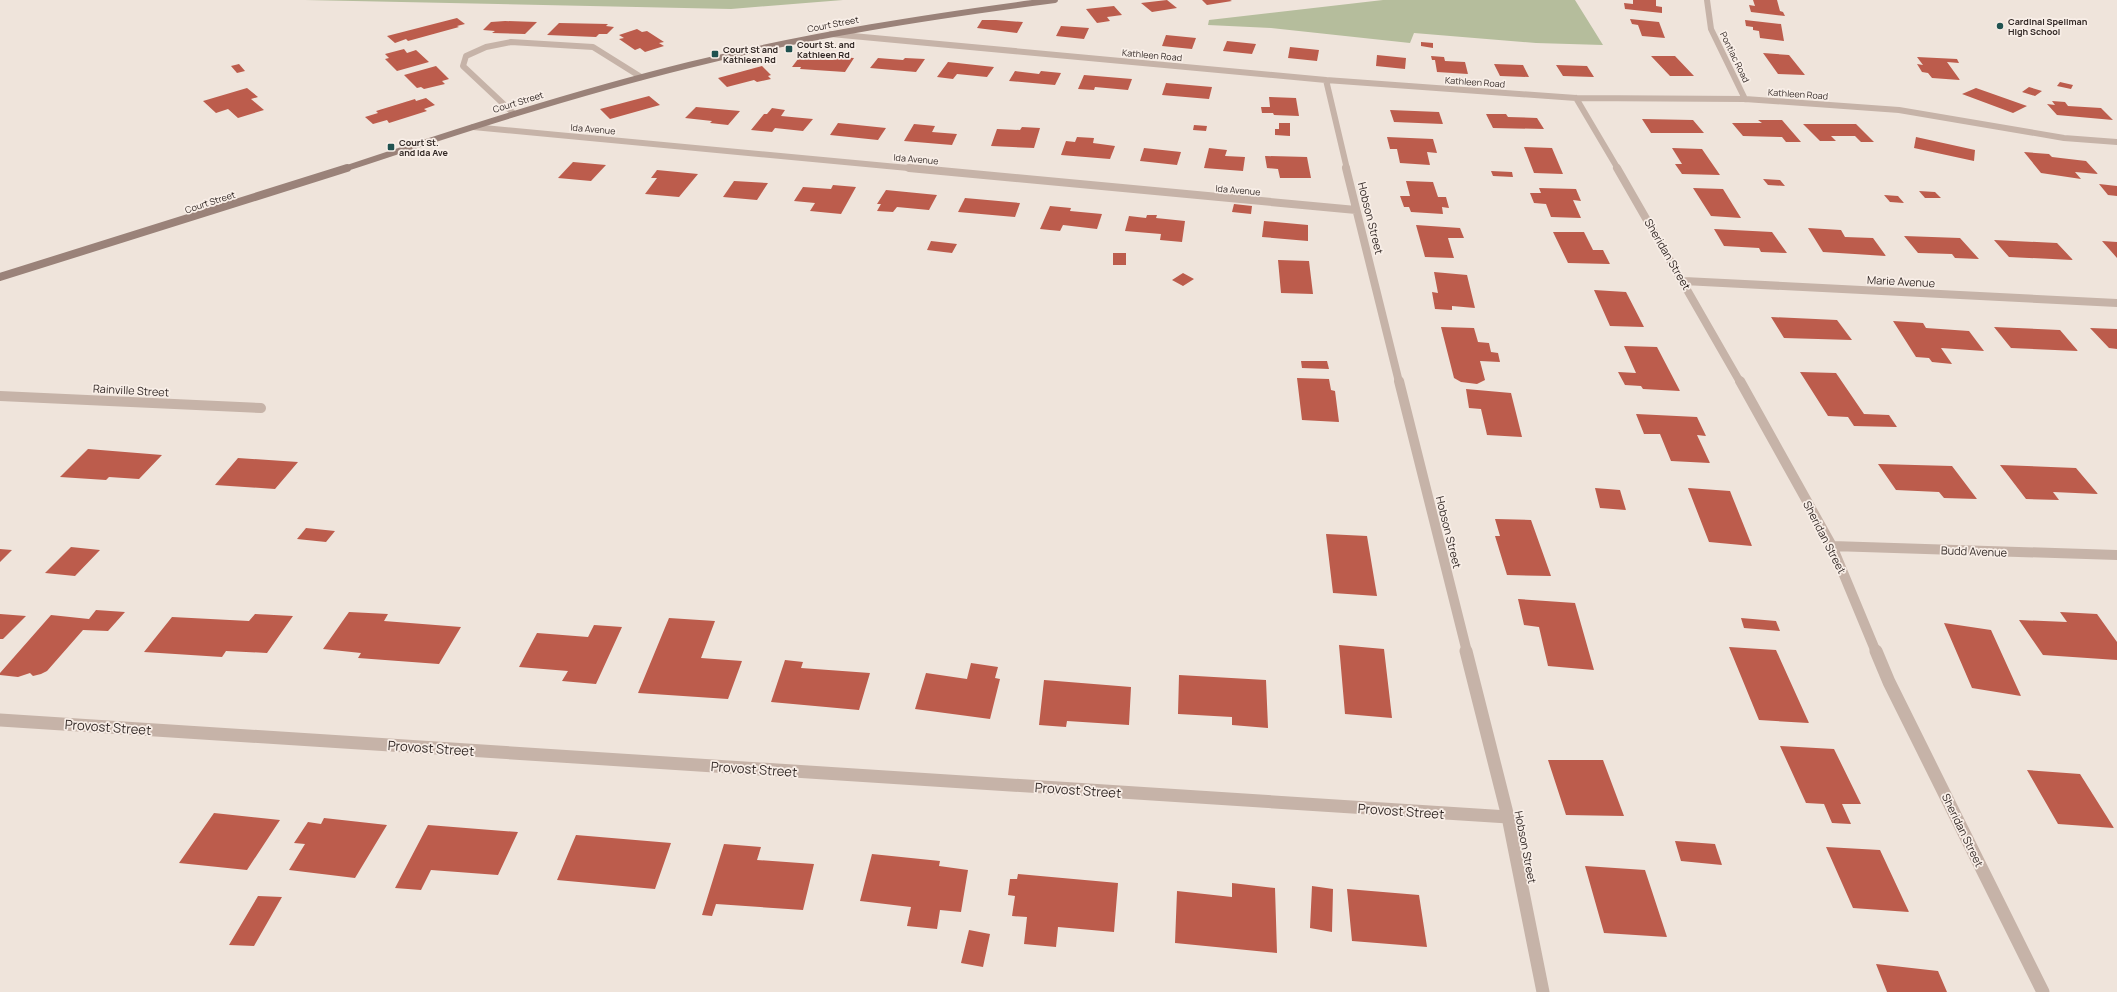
<svg xmlns="http://www.w3.org/2000/svg" width="2117" height="992" font-family="Manrope,sans-serif">
  <style>
    .green { fill: #b5bd9c }
    .building { fill: #bc5c4c }
    .lines { fill: none; stroke-linecap: round; stroke-linejoin: round }
    .street-far3 { stroke: #c6b3a8; stroke-width: 6 }
    .street-far2 { stroke: #c6b3a8; stroke-width: 8 }
    .street-far1 { stroke: #c6b3a8; stroke-width: 10 }
    .street { stroke: #c6b3a8; stroke-width: 13 }
    .secondary-far1 { stroke: #9a8279; stroke-width: 6 }
    .secondary { stroke: #9a8279; stroke-width: 8 }
    .poi-dot { fill: #205250; stroke: #f8eee7; stroke-width: 1.5 }
    .labels { text-anchor: middle; dominant-baseline: central; stroke-width: 3.5; stroke-linejoin: round; paint-order: stroke }
    .far-poi-label { font-size: 9px; font-weight: bold; fill: #342a27; stroke: #f8eee7; text-anchor: start }
    .far-street-label { font-size: 9px; fill: #342a27; stroke: #f8eee7 }
    .street-label { font-size: 11px; fill: #342a27; stroke: #f8eee7 }
    .near-street-label { font-size: 13px; fill: #342a27; stroke: #f8eee7 }
  </style>
  <rect width="100%" height="100%" fill="#efe4db"/>
  <!-- green -->
  <path class="green" d="M 305,0 L 843,0 L 731,9 Z
    M 1383,0 L 1575,0 L 1603,45 L 1536,43 L 1414,33 L 1410,43 L 1271,28 L 1208,25 L 1209,20 Z"/>
  <!-- building -->
  <path class="building" d="M 1167,0 L 1177,8 L 1152,12 L 1141,3 Z
    M 1202,0 L 1230,0 L 1232,1 L 1207,5 Z
    M 1633,0 L 1656,0 L 1656,6 L 1662,7 L 1662,13 L 1625,9 L 1624,3 L 1633,4 Z
    M 1753,0 L 1777,0 L 1780,11 L 1783,12 L 1785,16 L 1751,12 L 1749,5 L 1755,6 Z
    M 1114,6 L 1122,15 L 1107,17 L 1110,21 L 1097,23 L 1086,9 Z
    M 457,18 L 465,24 L 457,26 L 459,27 L 408,41 L 406,39 L 395,43 L 387,36 Z
    M 1630,19 L 1659,22 L 1665,38 L 1642,36 L 1638,25 L 1632,24 Z
    M 982,20 L 996,20 L 1023,22 L 1017,33 L 977,28 Z
    M 1745,20 L 1781,24 L 1784,41 L 1760,38 L 1759,31 L 1753,30 L 1753,27 L 1746,26 Z
    M 505,21 L 537,22 L 525,34 L 492,33 L 495,31 L 483,30 L 491,22 Z
    M 559,23 L 608,24 L 606,26 L 614,27 L 607,34 L 599,34 L 596,37 L 547,35 Z
    M 1061,26 L 1089,28 L 1084,39 L 1056,36 Z
    M 637,29 L 642,32 L 647,31 L 664,42 L 659,43 L 664,46 L 645,52 L 640,48 L 635,50 L 619,39 L 624,38 L 619,35 Z
    M 1166,35 L 1196,38 L 1192,49 L 1162,46 Z
    M 1227,41 L 1256,44 L 1252,54 L 1223,51 Z
    M 1421,42 L 1433,43 L 1433,48 L 1421,46 Z
    M 1290,47 L 1319,50 L 1317,61 L 1288,58 Z
    M 404,49 L 407,53 L 416,50 L 429,62 L 397,71 L 385,59 L 389,58 L 385,54 Z
    M 1763,53 L 1789,55 L 1805,75 L 1778,74 Z
    M 1377,55 L 1406,58 L 1405,69 L 1376,66 Z
    M 1431,56 L 1444,57 L 1445,61 L 1465,62 L 1468,74 L 1437,72 L 1435,60 L 1432,60 Z
    M 1651,56 L 1675,56 L 1694,76 L 1670,76 Z
    M 835,57 L 854,58 L 845,72 L 800,69 L 801,67 L 792,67 L 798,59 L 833,60 Z
    M 1917,57 L 1957,59 L 1959,63 L 1947,62 L 1960,80 L 1932,78 L 1928,73 L 1922,72 L 1917,64 L 1923,65 Z
    M 878,58 L 903,60 L 905,58 L 925,59 L 916,72 L 870,68 Z
    M 948,62 L 994,67 L 987,77 L 957,74 L 953,79 L 937,77 Z
    M 239,64 L 245,71 L 237,73 L 231,66 Z
    M 1494,64 L 1523,65 L 1529,77 L 1500,76 Z
    M 1556,65 L 1587,66 L 1594,77 L 1563,76 Z
    M 436,66 L 449,79 L 442,81 L 445,84 L 424,89 L 421,87 L 417,88 L 404,75 Z
    M 762,66 L 771,75 L 768,76 L 771,79 L 757,82 L 754,80 L 727,87 L 718,78 Z
    M 1015,71 L 1039,74 L 1041,71 L 1061,73 L 1055,85 L 1009,81 Z
    M 1084,75 L 1132,79 L 1128,90 L 1095,87 L 1094,90 L 1078,89 Z
    M 2060,82 L 2073,85 L 2071,89 L 2057,86 Z
    M 1166,83 L 1212,87 L 1209,99 L 1162,95 Z
    M 2029,87 L 2042,91 L 2035,96 L 2022,92 Z
    M 247,88 L 258,97 L 251,99 L 264,110 L 238,118 L 228,109 L 216,113 L 203,101 Z
    M 1976,88 L 2027,106 L 2013,113 L 1962,94 Z
    M 649,96 L 660,105 L 610,119 L 600,109 Z
    M 1269,97 L 1296,98 L 1299,116 L 1274,115 L 1273,113 L 1262,113 L 1261,107 L 1270,107 Z
    M 426,98 L 435,105 L 424,109 L 427,111 L 389,123 L 387,120 L 373,124 L 365,117 L 378,113 L 376,111 L 415,99 L 416,101 Z
    M 2052,101 L 2065,102 L 2068,106 L 2101,108 L 2113,120 L 2057,115 L 2047,104 L 2055,105 Z
    M 696,107 L 740,111 L 728,125 L 710,123 L 712,121 L 685,118 Z
    M 772,108 L 785,110 L 781,116 L 813,119 L 803,131 L 775,128 L 772,132 L 751,130 L 764,114 L 767,114 Z
    M 1390,110 L 1439,112 L 1443,124 L 1394,122 Z
    M 1486,114 L 1506,114 L 1508,117 L 1537,118 L 1544,129 L 1493,128 Z
    M 1642,119 L 1693,120 L 1704,133 L 1651,133 Z
    M 1758,120 L 1782,120 L 1801,142 L 1786,142 L 1782,137 L 1743,136 L 1732,123 L 1762,123 Z
    M 838,123 L 886,128 L 878,140 L 830,135 Z
    M 1279,123 L 1290,123 L 1290,136 L 1275,135 L 1275,129 L 1279,129 Z
    M 914,124 L 935,126 L 932,132 L 957,134 L 952,145 L 904,141 Z
    M 1803,124 L 1856,124 L 1874,142 L 1861,142 L 1855,136 L 1831,136 L 1836,141 L 1820,141 Z
    M 1194,125 L 1207,126 L 1206,131 L 1193,130 Z
    M 1022,127 L 1040,128 L 1034,148 L 991,146 L 997,129 L 1020,130 Z
    M 1077,137 L 1094,138 L 1093,143 L 1115,146 L 1110,159 L 1061,155 L 1066,141 L 1075,142 Z
    M 1387,137 L 1433,139 L 1437,153 L 1427,152 L 1430,165 L 1400,163 L 1397,149 L 1390,149 Z
    M 1916,137 L 1975,150 L 1974,161 L 1914,148 Z
    M 1524,147 L 1552,148 L 1563,174 L 1534,173 Z
    M 1144,148 L 1181,152 L 1177,165 L 1140,161 Z
    M 1209,148 L 1227,150 L 1225,156 L 1245,157 L 1243,171 L 1204,168 Z
    M 1672,148 L 1702,149 L 1720,175 L 1682,174 L 1675,164 L 1682,164 Z
    M 2024,152 L 2049,154 L 2052,157 L 2086,161 L 2098,174 L 2075,172 L 2081,179 L 2041,173 Z
    M 1265,156 L 1307,157 L 1311,178 L 1280,178 L 1278,169 L 1267,168 Z
    M 573,162 L 606,165 L 591,181 L 558,178 Z
    M 657,170 L 698,174 L 679,197 L 645,194 L 657,178 L 651,178 Z
    M 1491,171 L 1512,172 L 1513,177 L 1493,176 Z
    M 1763,179 L 1780,180 L 1785,186 L 1768,185 Z
    M 734,181 L 768,183 L 757,200 L 723,197 Z
    M 1406,181 L 1433,182 L 1438,197 L 1446,197 L 1449,208 L 1442,207 L 1443,214 L 1411,212 L 1409,207 L 1404,207 L 1400,196 L 1410,196 Z
    M 2099,184 L 2117,186 L 2117,196 L 2108,195 Z
    M 833,185 L 856,187 L 841,214 L 810,211 L 815,203 L 794,201 L 803,187 L 831,189 Z
    M 1539,188 L 1576,189 L 1581,201 L 1573,200 L 1581,218 L 1551,217 L 1546,204 L 1534,203 L 1530,193 L 1541,193 Z
    M 1693,188 L 1723,189 L 1741,218 L 1711,216 Z
    M 886,190 L 937,195 L 929,210 L 897,207 L 893,212 L 877,211 L 881,204 L 877,204 Z
    M 1919,191 L 1935,192 L 1941,198 L 1925,198 Z
    M 1884,195 L 1898,196 L 1904,203 L 1890,202 Z
    M 965,198 L 1020,203 L 1015,217 L 958,212 Z
    M 1234,204 L 1252,206 L 1251,214 L 1232,212 Z
    M 1050,206 L 1071,208 L 1070,211 L 1102,214 L 1097,229 L 1063,225 L 1060,231 L 1040,229 Z
    M 1147,215 L 1157,215 L 1156,218 L 1185,221 L 1182,242 L 1160,240 L 1161,234 L 1125,231 L 1129,216 L 1146,218 Z
    M 1264,221 L 1308,225 L 1308,241 L 1262,237 Z
    M 1416,225 L 1460,228 L 1464,238 L 1448,238 L 1454,258 L 1425,257 Z
    M 1808,228 L 1841,230 L 1845,237 L 1873,238 L 1886,256 L 1823,252 Z
    M 1714,229 L 1772,232 L 1787,253 L 1761,252 L 1759,248 L 1724,246 Z
    M 1553,232 L 1584,232 L 1593,250 L 1603,250 L 1610,264 L 1568,263 Z
    M 1904,236 L 1960,238 L 1979,259 L 1955,258 L 1952,254 L 1918,253 Z
    M 1994,240 L 2057,243 L 2073,260 L 2009,257 Z
    M 931,241 L 957,244 L 952,253 L 927,250 Z
    M 2102,241 L 2117,242 L 2117,258 Z
    M 1113,253 L 1126,253 L 1126,265 L 1113,265 Z
    M 1278,260 L 1309,261 L 1313,294 L 1281,293 Z
    M 1434,272 L 1467,275 L 1475,308 L 1452,306 L 1452,310 L 1435,309 L 1432,292 L 1438,293 Z
    M 1183,273 L 1194,279 L 1183,286 L 1172,280 Z
    M 1594,290 L 1626,292 L 1644,327 L 1610,326 Z
    M 1771,317 L 1837,320 L 1852,340 L 1784,338 Z
    M 1893,321 L 1923,323 L 1926,328 L 1969,331 L 1984,351 L 1941,348 L 1952,364 L 1932,362 L 1929,358 L 1916,357 Z
    M 1441,327 L 1474,328 L 1478,342 L 1489,343 L 1491,352 L 1498,353 L 1500,362 L 1480,361 L 1485,380 L 1477,384 L 1461,382 L 1454,378 Z
    M 1994,327 L 2060,330 L 2078,351 L 2011,348 Z
    M 2090,328 L 2117,329 L 2117,349 L 2109,348 Z
    M 1624,346 L 1657,347 L 1680,391 L 1643,389 L 1641,386 L 1625,385 L 1618,372 L 1636,373 Z
    M 1301,361 L 1327,361 L 1329,369 L 1302,368 Z
    M 1800,372 L 1836,373 L 1864,414 L 1889,415 L 1897,427 L 1854,426 L 1848,417 L 1828,416 Z
    M 1297,378 L 1329,379 L 1331,390 L 1335,391 L 1339,422 L 1302,420 Z
    M 1466,389 L 1511,393 L 1522,437 L 1487,435 L 1481,409 L 1469,408 Z
    M 1636,414 L 1697,417 L 1706,436 L 1697,435 L 1710,463 L 1671,461 L 1660,434 L 1644,434 Z
    M 88,449 L 162,455 L 139,479 L 109,477 L 106,480 L 60,477 Z
    M 238,458 L 298,462 L 275,489 L 215,485 Z
    M 1878,464 L 1952,466 L 1977,499 L 1944,498 L 1939,492 L 1896,490 Z
    M 2000,465 L 2076,468 L 2098,494 L 2053,492 L 2059,500 L 2026,499 Z
    M 1595,488 L 1620,490 L 1626,510 L 1600,508 Z
    M 1688,488 L 1730,491 L 1752,546 L 1709,542 Z
    M 1495,519 L 1531,520 L 1551,576 L 1507,575 L 1495,536 L 1500,536 Z
    M 306,528 L 335,531 L 326,542 L 297,539 Z
    M 1326,534 L 1367,536 L 1377,596 L 1333,593 Z
    M 71,547 L 100,550 L 75,576 L 45,573 Z
    M 0,549 L 12,550 L 0,562 Z
    M 1518,599 L 1575,603 L 1594,670 L 1548,666 L 1539,627 L 1524,625 Z
    M 96,610 L 125,612 L 108,631 L 83,630 L 47,671 L 41,674 L 33,676 L 30,673 L 18,677 L 0,675 L 0,673 L 51,615 L 89,619 Z
    M 349,612 L 388,614 L 384,621 L 461,627 L 439,664 L 358,658 L 361,653 L 323,649 Z
    M 2060,612 L 2097,614 L 2117,642 L 2117,660 L 2043,655 L 2019,620 L 2067,622 Z
    M 0,614 L 26,616 L 3,639 L 0,639 Z
    M 255,614 L 293,616 L 267,653 L 226,651 L 222,657 L 144,652 L 172,617 L 249,621 Z
    M 669,618 L 715,621 L 701,658 L 742,661 L 728,699 L 638,693 Z
    M 1741,618 L 1776,621 L 1780,631 L 1744,628 Z
    M 1944,623 L 1991,630 L 2021,696 L 1972,688 Z
    M 594,625 L 622,627 L 596,684 L 562,681 L 568,671 L 519,667 L 537,633 L 588,637 Z
    M 1339,645 L 1384,649 L 1392,718 L 1345,714 Z
    M 1729,647 L 1776,650 L 1809,723 L 1759,720 Z
    M 785,660 L 803,662 L 801,668 L 870,673 L 859,710 L 771,702 Z
    M 971,663 L 998,667 L 995,678 L 1000,679 L 990,719 L 915,709 L 926,673 L 967,679 Z
    M 1179,675 L 1266,680 L 1268,728 L 1232,725 L 1232,717 L 1178,714 Z
    M 1044,680 L 1131,687 L 1129,725 L 1067,721 L 1066,727 L 1039,725 Z
    M 1780,746 L 1834,749 L 1861,804 L 1842,804 L 1851,824 L 1832,823 L 1824,804 L 1806,803 Z
    M 1548,760 L 1603,760 L 1624,816 L 1566,815 Z
    M 2027,770 L 2080,774 L 2114,828 L 2058,824 Z
    M 214,813 L 280,820 L 247,870 L 179,863 Z
    M 324,818 L 387,825 L 355,878 L 289,870 L 305,844 L 294,843 L 308,822 L 321,824 Z
    M 428,825 L 518,832 L 498,875 L 431,870 L 421,890 L 395,888 Z
    M 576,835 L 671,843 L 655,889 L 557,880 Z
    M 1675,841 L 1715,844 L 1722,865 L 1681,861 Z
    M 724,844 L 761,847 L 757,860 L 814,864 L 803,910 L 716,904 L 712,916 L 702,915 Z
    M 1826,847 L 1880,850 L 1909,912 L 1853,908 Z
    M 872,854 L 940,861 L 939,866 L 968,870 L 961,912 L 940,910 L 937,929 L 907,926 L 911,907 L 860,901 Z
    M 1585,866 L 1645,870 L 1667,937 L 1604,933 Z
    M 1018,874 L 1118,883 L 1114,932 L 1058,927 L 1056,947 L 1024,944 L 1027,917 L 1012,916 L 1015,896 L 1008,895 L 1010,879 L 1017,879 Z
    M 1232,883 L 1275,888 L 1277,953 L 1175,943 L 1177,891 L 1232,897 Z
    M 1312,886 L 1333,889 L 1332,932 L 1310,928 Z
    M 1347,889 L 1419,895 L 1427,947 L 1352,941 Z
    M 258,896 L 282,897 L 254,946 L 229,945 Z
    M 969,930 L 990,934 L 983,967 L 961,963 Z
    M 1876,964 L 1938,971 L 1947,992 L 1887,992 Z"/>
  <g class="lines">
    <!-- street-far3 -->
    <path class="street-far3" d="M 1707,0 L 1711,29 L 1745,99
      M 831,34 L 1326,80 L 1576,98 L 1745,99 L 1899,110 L 2064,138 L 2117,142
      M 1326,80 L 1347,169
      M 1576,98 L 1618,169
      M 513,113 L 463,66 L 466,56 L 486,47 L 511,42 L 593,47 L 641,77
      M 473,127 L 919,169"/>
    <!-- street-far2 -->
    <path class="street-far2" d="M 909,168 L 1356,210
      M 1346,168 L 1399,382
      M 1617,168 L 1740,382
      M 1684,281 L 2117,303"/>
    <!-- street-far1 -->
    <path class="street-far1" d="M 1399,381 L 1467,652
      M 1740,381 L 1832,546 L 1876,652
      M 0,396 L 261,408
      M 1832,546 L 2117,555"/>
    <!-- street -->
    <path class="street" d="M 1466,651 L 1508,817 L 1543,992
      M 1876,651 L 1889,682 L 2043,992
      M 0,720 L 1508,817"/>
    <!-- secondary-far1 -->
    <path class="secondary-far1" d="M 344,169 C 458,131 572,94 689,65 C 809,35 932,16 1055,0"/>
    <!-- secondary -->
    <path class="secondary" d="M 0,277 L 347,168"/>
  </g>
  <!-- markers -->
  <g class="poi-dot">
    <circle cx="2000" cy="26" r="4"/>
    <rect x="785" y="45" width="8" height="8" rx="2"/>
    <rect x="711" y="50" width="8" height="8" rx="2"/>
    <rect x="387" y="143" width="8" height="8" rx="2"/>
  </g>
  <g class="labels">
    <!-- far-poi labels -->
    <g class="far-poi-label">
      <text x="2008" y="21">Cardinal Spellman<tspan x="2008" dy="10">High School</tspan></text>
      <text x="797" y="44">Court St. and<tspan x="797" dy="10">Kathleen Rd</tspan></text>
      <text x="723" y="49">Court St and<tspan x="723" dy="10">Kathleen Rd</tspan></text>
      <text x="399" y="142">Court St.<tspan x="399" dy="10">and Ida Ave</tspan></text>
    </g>
    <!-- far-street labels -->
    <g class="far-street-label">
      <text transform="translate(833 24) rotate(-11)">Court Street</text>
      <text transform="translate(1152 55) rotate(5)">Kathleen Road</text>
      <text transform="translate(1735 57) rotate(64)">Pontiac Road</text>
      <text transform="translate(1475 82) rotate(4)">Kathleen Road</text>
      <text transform="translate(1798 94) rotate(4)">Kathleen Road</text>
      <text transform="translate(518 102) rotate(-17)">Court Street</text>
      <text transform="translate(593 129) rotate(5)">Ida Avenue</text>
      <text transform="translate(916 159) rotate(5)">Ida Avenue</text>
      <text transform="translate(1238 190) rotate(5)">Ida Avenue</text>
      <text transform="translate(210 202) rotate(-18)">Court Street</text>
    </g>
    <!-- street labels -->
    <g class="street-label">
      <text transform="translate(1371 218) rotate(76)">Hobson Street</text>
      <text transform="translate(1668 254) rotate(60)">Sheridan Street</text>
      <text transform="translate(1901 281) rotate(3)">Marie Avenue</text>
      <text transform="translate(131 390) rotate(3)">Rainville Street</text>
      <text transform="translate(1449 532) rotate(76)">Hobson Street</text>
      <text transform="translate(1825 537) rotate(63)">Sheridan Street</text>
      <text transform="translate(1974 551) rotate(2)">Budd Avenue</text>
      <text transform="translate(1963 830) rotate(64)">Sheridan Street</text>
      <text transform="translate(1526 847) rotate(79)">Hobson Street</text>
    </g>
    <!-- near-street labels -->
    <g class="near-street-label">
      <text transform="translate(108 727) rotate(4)">Provost Street</text>
      <text transform="translate(431 748) rotate(4)">Provost Street</text>
      <text transform="translate(754 769) rotate(4)">Provost Street</text>
      <text transform="translate(1078 790) rotate(4)">Provost Street</text>
      <text transform="translate(1401 811) rotate(4)">Provost Street</text>
    </g>
  </g>
</svg>
